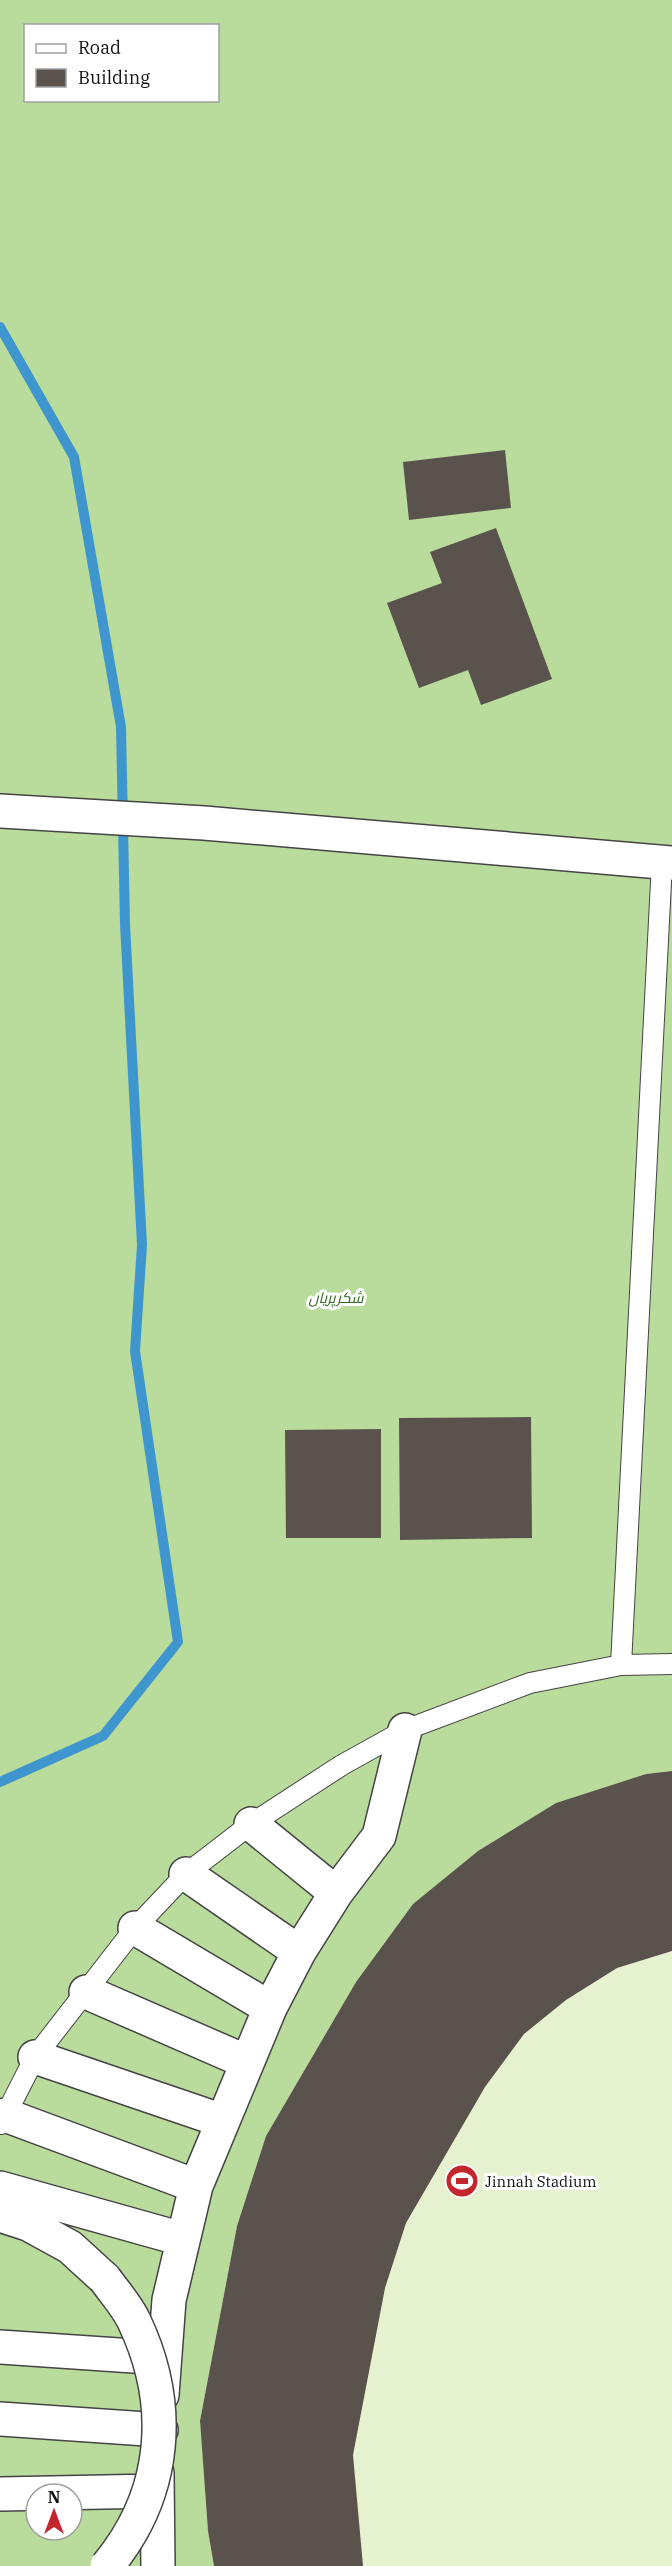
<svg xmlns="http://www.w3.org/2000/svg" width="672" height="2566" font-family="'IBM Plex Serif',Cairo,serif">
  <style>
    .forest { fill: #b9dc9c; fill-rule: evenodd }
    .pitch { fill: #e6f2cf }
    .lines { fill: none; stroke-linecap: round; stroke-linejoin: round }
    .stream { stroke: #3f96cf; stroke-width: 10 }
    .building { fill: #5a524d }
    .lane-casing { stroke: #444; stroke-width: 22 }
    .street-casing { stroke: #444; stroke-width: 36 }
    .lane { stroke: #fff; stroke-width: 20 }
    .street { stroke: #fff; stroke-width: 33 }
    .street-bridge-casing { stroke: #444; stroke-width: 36; stroke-linecap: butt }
    .street-bridge { stroke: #fff; stroke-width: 33 }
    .labels { text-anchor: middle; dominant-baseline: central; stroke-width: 6; stroke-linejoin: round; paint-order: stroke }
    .park-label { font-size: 15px; font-style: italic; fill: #2f6b1f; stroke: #fff }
    .poi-label { font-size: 15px; fill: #111; stroke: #fff; text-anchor: start }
  </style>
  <rect width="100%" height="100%" fill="#fffdf5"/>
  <!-- forest -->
  <path class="forest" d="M 0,0 L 672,0 L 672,2566 L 0,2566 ZM 26,26 L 218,26 L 218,100 L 26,100 ZM 36,2494 L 72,2494 L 72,2530 L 36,2530 Z"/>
  <!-- pitch -->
  <path class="pitch" d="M 672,1771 L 672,2566 L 214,2566 L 208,2531 L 200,2421 L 237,2226 L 266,2136 L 356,1982 L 413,1904 L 478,1851 L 556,1803 L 646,1774 Z"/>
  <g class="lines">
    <!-- stream -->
    <path class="stream" d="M 0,327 L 74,457 L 121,727 L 125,924 L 142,1245 L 135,1351 L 178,1642 L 103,1736 L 0,1782"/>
  </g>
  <!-- building -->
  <path class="building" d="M 505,450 L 511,508 L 409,520 L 403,462 Z
    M 496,528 L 552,679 L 481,705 L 468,670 L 419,688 L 387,603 L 442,583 L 430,552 Z
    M 531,1417 L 532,1538 L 400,1540 L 399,1418 Z
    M 381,1429 L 381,1538 L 286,1538 L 285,1430 Z
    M 672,1771 L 672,1951 L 617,1968 L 566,2000 L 524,2034 L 485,2087 L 406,2223 L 385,2288 L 353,2455 L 363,2566 L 214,2566 L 208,2531 L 200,2421 L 237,2226 L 266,2136 L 356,1982 L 413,1904 L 478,1851 L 556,1803 L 646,1774 Z"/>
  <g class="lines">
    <defs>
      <path id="lane" d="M 621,1665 L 662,862
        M 1,2124 L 35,2057 L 135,1928 L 186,1874 L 251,1824 L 342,1765 L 405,1730 L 530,1683 L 621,1665 L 672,1664"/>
      <path id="street" d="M 0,811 L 204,823 L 672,863
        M 251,1824 L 336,1893
        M 186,1874 L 299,1952
        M 135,1928 L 270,2008
        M 86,1992 L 247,2062
        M 35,2057 L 223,2121
        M 5,2115 L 196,2186
        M 0,2188 L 182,2239
        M 0,2215 L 28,2224 L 70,2247 L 105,2279
        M 0,2347 L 163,2358
        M 162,2395 L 169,2300 L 196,2186 L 270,2008 L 299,1952 L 336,1893 L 379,1836 L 405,1730
        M 0,2419 L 161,2430
        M 157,2473 L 158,2566
        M 0,2494 L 156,2491"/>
    </defs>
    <!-- lane casing -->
    <use href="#lane" class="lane-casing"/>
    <!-- street casing -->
    <use href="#street" class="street-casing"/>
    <!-- lane -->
    <use href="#lane" class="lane"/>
    <!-- street -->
    <use href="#street" class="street"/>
    <defs>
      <path id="street-bridge" d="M 105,2279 C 115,2293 127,2306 134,2321 C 174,2405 167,2494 107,2566"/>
    </defs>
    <!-- street-bridge casing -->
    <use href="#street-bridge" class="street-bridge-casing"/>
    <!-- street-bridge -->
    <use href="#street-bridge" class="street-bridge"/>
  </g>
  <!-- icons -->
  <defs>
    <symbol id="stadium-disc" viewBox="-11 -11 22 22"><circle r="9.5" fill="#c4262e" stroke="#fff"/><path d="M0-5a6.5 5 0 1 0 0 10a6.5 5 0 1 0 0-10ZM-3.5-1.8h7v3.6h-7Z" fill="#fff"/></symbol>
  </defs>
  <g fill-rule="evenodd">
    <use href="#stadium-disc" x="443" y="2162" width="38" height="38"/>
  </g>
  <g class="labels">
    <!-- park labels -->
    <g class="park-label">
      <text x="336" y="1297">شکرپریاں</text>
    </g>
    <!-- poi labels -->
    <g class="poi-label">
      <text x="485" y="2181">Jinnah Stadium</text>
    </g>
  </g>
  <!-- legend -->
  <rect x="24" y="24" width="195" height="78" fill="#ffffff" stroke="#a0a0a0" stroke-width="1.5"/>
  <rect x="36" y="44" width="30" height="9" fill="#ffffff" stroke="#a0a0a0" stroke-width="1.5"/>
  <text x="78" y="54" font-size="18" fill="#111111">Road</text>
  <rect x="36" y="69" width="30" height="18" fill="#5a524d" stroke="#a0a0a0" stroke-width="1.5"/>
  <text x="78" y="84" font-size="18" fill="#111111">Building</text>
  <!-- north arrow -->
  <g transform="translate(54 2512)"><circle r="28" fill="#ffffff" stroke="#a0a0a0" stroke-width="1.5"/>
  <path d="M0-4.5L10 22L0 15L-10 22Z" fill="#c4262e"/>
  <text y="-9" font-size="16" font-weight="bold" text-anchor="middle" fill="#111111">N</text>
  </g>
</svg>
